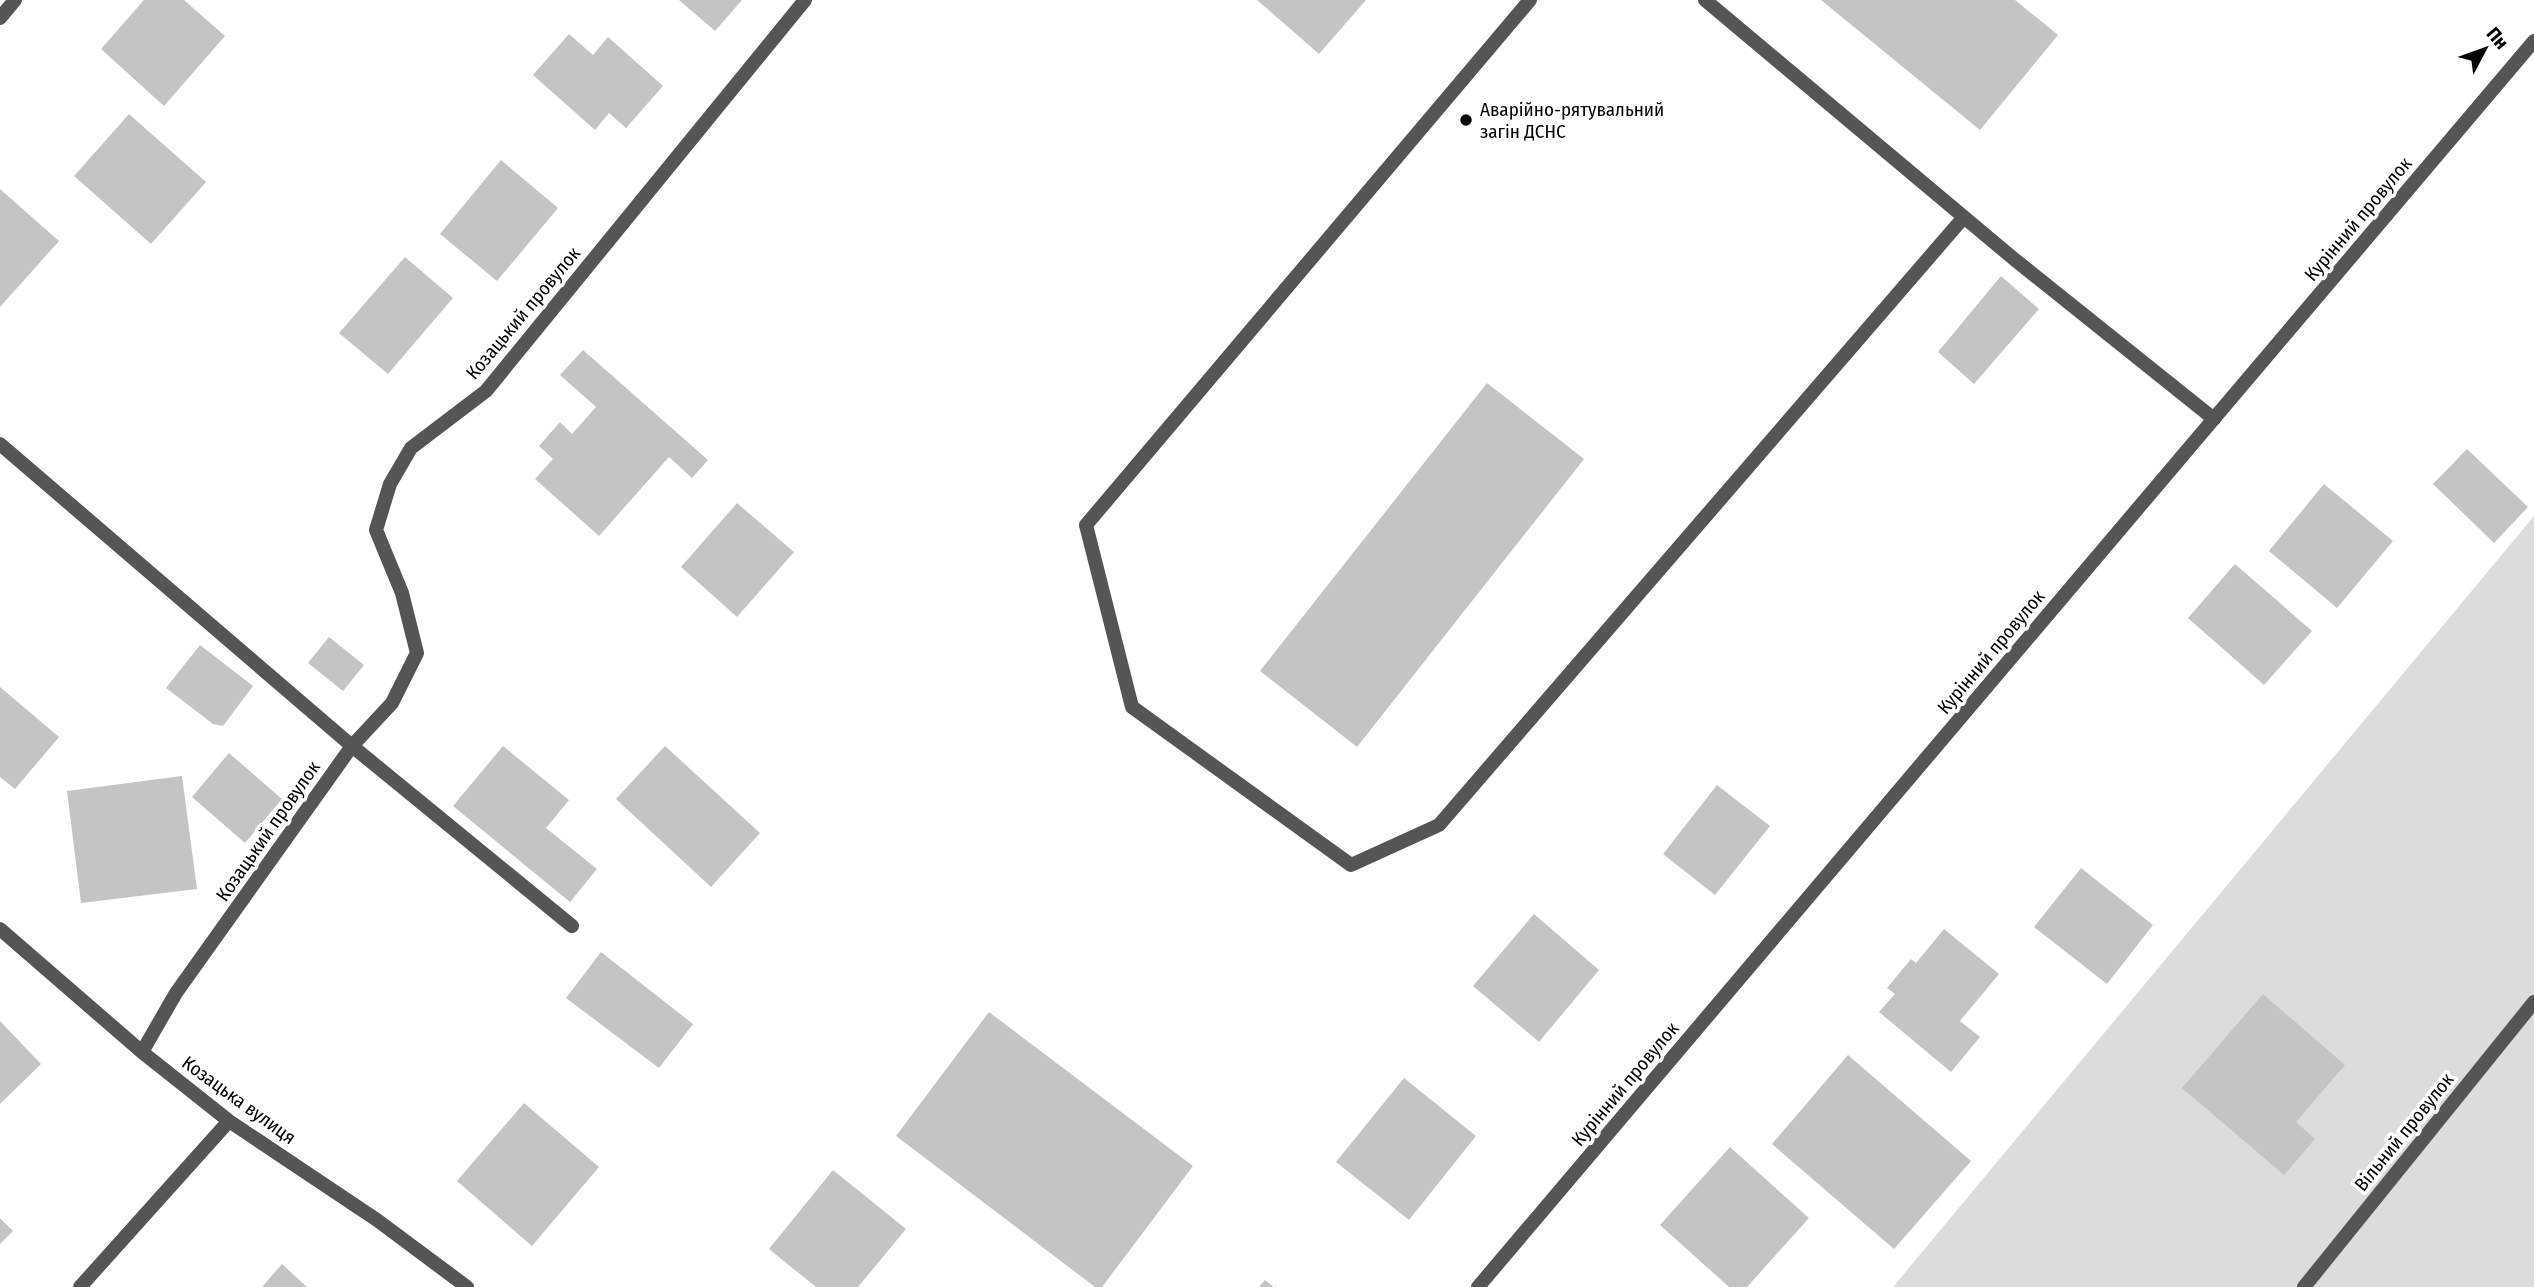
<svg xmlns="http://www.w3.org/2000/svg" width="2534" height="1287" font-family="'Fira Sans Condensed',sans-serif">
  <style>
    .green { fill: #dcdcdc }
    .building { fill: #c4c4c4 }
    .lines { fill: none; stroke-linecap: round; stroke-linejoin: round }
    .service { stroke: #555; stroke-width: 14 }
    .minor { stroke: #555; stroke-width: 14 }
    .poi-dot { fill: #000; stroke: #fff; stroke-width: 2.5 }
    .labels { text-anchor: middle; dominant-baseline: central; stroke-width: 7; stroke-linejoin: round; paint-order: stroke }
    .poi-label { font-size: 19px; fill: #000; stroke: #fff; text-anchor: start }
    .street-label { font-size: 19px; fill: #000; stroke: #fff }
  </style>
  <rect width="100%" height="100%" fill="#fff"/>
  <!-- green -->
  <path class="green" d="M 2534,516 L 2534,1287 L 1893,1287 Z"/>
  <!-- building -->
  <path class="building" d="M 144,0 L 184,0 L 225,36 L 164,106 L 101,49 Z
    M 679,0 L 742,0 L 715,31 Z
    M 1257,0 L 1366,0 L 1319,54 Z
    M 1821,0 L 2015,0 L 2058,35 L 1980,130 Z
    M 569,34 L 593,55 L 608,37 L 663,86 L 626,128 L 609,113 L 595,130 L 533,75 Z
    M 129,114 L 206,182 L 151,244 L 74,176 Z
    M 501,160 L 558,208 L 497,281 L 440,234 Z
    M 0,189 L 59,241 L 0,307 Z
    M 405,257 L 453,298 L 388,374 L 339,333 Z
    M 2001,276 L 2039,309 L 1974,384 L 1938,352 Z
    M 583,350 L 708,460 L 692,478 L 669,457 L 599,536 L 535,479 L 553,459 L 539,446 L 560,422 L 572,434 L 596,407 L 560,375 Z
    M 1487,383 L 1584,459 L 1357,747 L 1260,671 Z
    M 2467,449 L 2528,507 L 2494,543 L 2433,484 Z
    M 2324,484 L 2393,541 L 2337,608 L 2269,551 Z
    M 737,503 L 794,552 L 737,617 L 681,567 Z
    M 2235,564 L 2312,631 L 2264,685 L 2188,618 Z
    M 329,637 L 364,665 L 343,691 L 308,663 Z
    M 200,645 L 253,686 L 223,726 L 213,724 L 166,688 Z
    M 0,687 L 59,737 L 15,789 L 0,777 Z
    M 503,746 L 569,800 L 546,828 L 597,869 L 570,902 L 453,806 Z
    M 665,746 L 760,833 L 711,887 L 616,799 Z
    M 229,753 L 282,799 L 245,843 L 192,797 Z
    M 182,776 L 197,889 L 81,903 L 67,791 Z
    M 1717,785 L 1770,826 L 1715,895 L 1663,854 Z
    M 2081,868 L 2153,925 L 2107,984 L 2034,927 Z
    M 1534,914 L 1599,970 L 1539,1042 L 1473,986 Z
    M 1944,929 L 1999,974 L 1960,1021 L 1980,1037 L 1951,1072 L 1879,1012 L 1895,994 L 1887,988 L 1911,959 L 1916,963 Z
    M 601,952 L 693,1024 L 659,1068 L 566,998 Z
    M 2263,994 L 2345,1065 L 2296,1122 L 2315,1139 L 2284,1175 L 2182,1088 Z
    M 989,1012 L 1193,1166 L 1102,1287 L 1095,1287 L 896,1136 Z
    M 0,1021 L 41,1064 L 0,1104 Z
    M 1848,1055 L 1971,1161 L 1894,1249 L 1772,1144 Z
    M 1404,1078 L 1476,1136 L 1409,1220 L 1336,1162 Z
    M 524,1103 L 599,1167 L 532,1246 L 457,1181 Z
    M 1730,1147 L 1809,1218 L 1747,1287 L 1729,1287 L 1660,1225 Z
    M 833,1170 L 906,1229 L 858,1287 L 816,1287 L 769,1249 Z
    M 0,1218 L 13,1231 L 0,1244 Z
    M 282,1264 L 307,1287 L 262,1287 Z
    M 1265,1280 L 1274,1287 L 1259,1287 Z"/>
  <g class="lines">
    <!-- service -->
    <path class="service" d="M 1530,0 L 1086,525 L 1132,707 L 1351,865 L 1439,825 L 1964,217
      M 1705,0 L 2014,259 L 2214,419
      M 0,444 L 352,746 L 572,926"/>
    <!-- minor -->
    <path class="minor" d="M 0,18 L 15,0
      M 0,929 L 142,1052 L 229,1121 L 377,1220 L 467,1287
      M 142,1052 L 176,993 L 352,746 L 392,703 L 417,653 L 402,593 L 376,530 L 390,484 L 411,448 L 486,391 L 805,0
      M 80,1287 L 229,1121
      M 1478,1287 L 2534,41
      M 2304,1287 L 2534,1002"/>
  </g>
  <!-- markers -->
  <circle class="poi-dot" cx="1466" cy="120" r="7"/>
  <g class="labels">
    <!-- poi labels -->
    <g class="poi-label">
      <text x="1480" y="109">Аварійно-рятувальний<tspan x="1480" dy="22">загін ДСНС</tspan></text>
    </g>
    <!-- street labels -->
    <g class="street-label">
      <text transform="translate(2358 219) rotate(-50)">Курінний провулок</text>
      <text transform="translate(523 313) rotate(-50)">Козацький провулок</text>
      <text transform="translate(1991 652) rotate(-50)">Курінний провулок</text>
      <text transform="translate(268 831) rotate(-55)">Козацький провулок</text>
      <text transform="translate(1625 1084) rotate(-50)">Курінний провулок</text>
      <text transform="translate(239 1100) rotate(36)">Козацька вулиця</text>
      <text transform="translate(2404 1132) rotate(-51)">Вільний провулок</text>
    </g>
  </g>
  <!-- north arrow -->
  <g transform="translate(2485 49) rotate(49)" stroke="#ffffff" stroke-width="5" paint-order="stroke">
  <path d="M0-5L12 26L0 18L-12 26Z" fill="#000000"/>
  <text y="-10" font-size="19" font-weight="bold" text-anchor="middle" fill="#000000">Пн</text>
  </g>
</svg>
